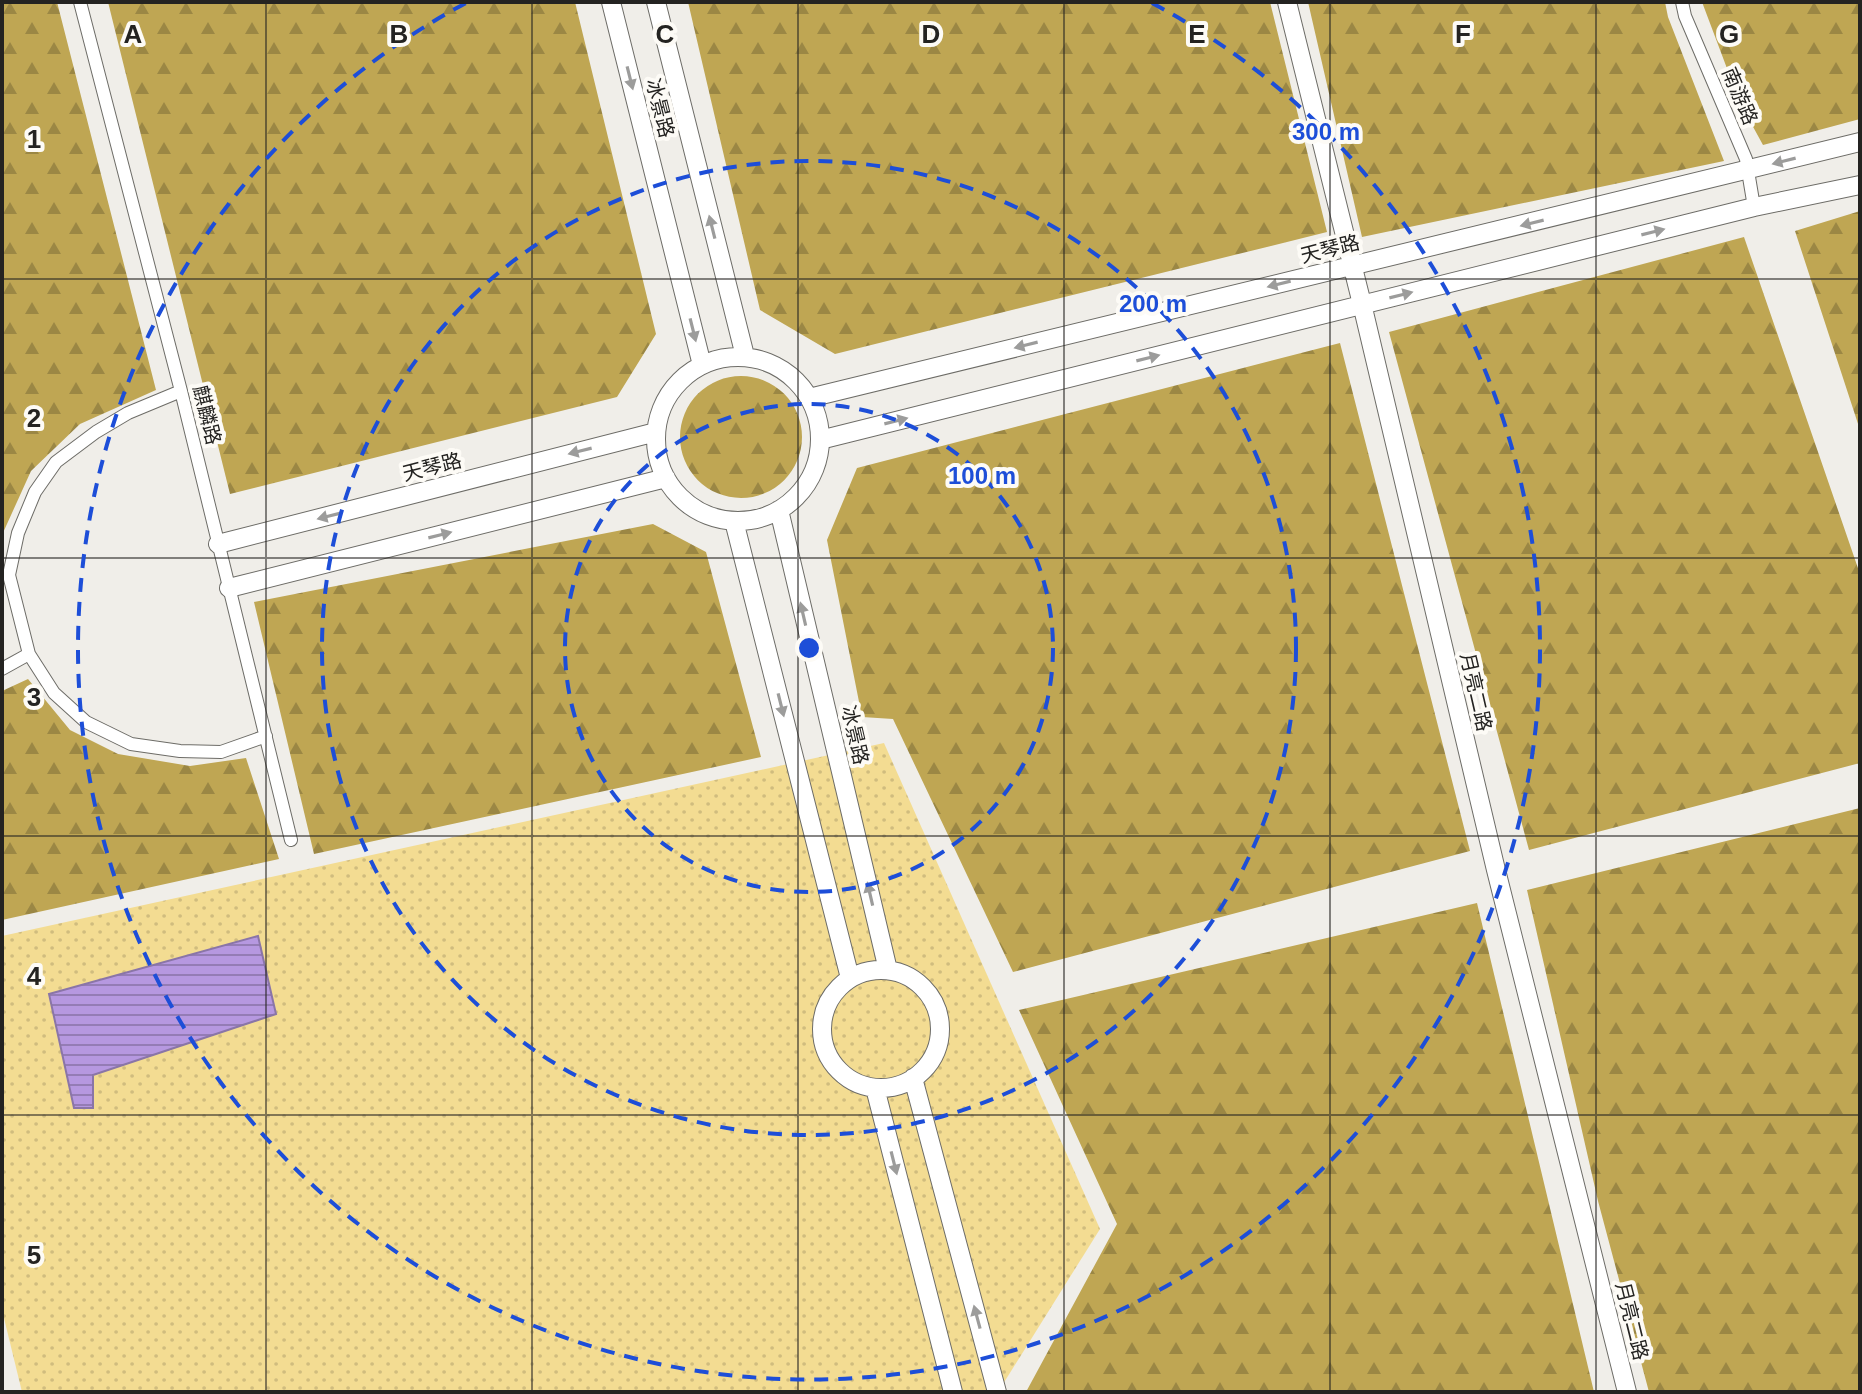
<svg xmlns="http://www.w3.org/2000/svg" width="1862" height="1394" font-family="Helvetica,'Noto Sans SC',sans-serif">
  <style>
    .grass { fill: url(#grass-dots) }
    .forest { fill: url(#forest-firs) }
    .water { fill: url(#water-rules); stroke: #8a75a7; stroke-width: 2 }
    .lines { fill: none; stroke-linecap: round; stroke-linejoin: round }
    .street-casing { stroke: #6d6c67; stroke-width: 14 }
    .secondary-casing { stroke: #6d6c67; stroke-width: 20 }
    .street { stroke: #fff; stroke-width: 12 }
    .secondary { stroke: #fff; stroke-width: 18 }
    .oneway { fill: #9c9c9b }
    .grid { fill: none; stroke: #242321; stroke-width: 2; stroke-opacity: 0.55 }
    .ring { fill: none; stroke: #1d4ed8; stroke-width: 4; stroke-dasharray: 14 10 }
    .labels { text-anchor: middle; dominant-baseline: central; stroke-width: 8; stroke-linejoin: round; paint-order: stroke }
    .street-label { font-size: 20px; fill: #242321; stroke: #fdfbf6 }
    .grid-label { font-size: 26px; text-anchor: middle; font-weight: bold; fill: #242321; stroke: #fdfbf6; stroke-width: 8; stroke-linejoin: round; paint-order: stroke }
    .centre { fill: #1d4ed8; stroke: #fdfbf6; stroke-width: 4 }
    .ring-label { font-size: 24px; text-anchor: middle; font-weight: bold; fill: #1d4ed8; stroke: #fdfbf6; stroke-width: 8; stroke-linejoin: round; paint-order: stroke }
  </style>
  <defs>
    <pattern id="grass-dots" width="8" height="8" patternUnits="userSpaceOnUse" patternTransform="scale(2)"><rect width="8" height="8" fill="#f3dc92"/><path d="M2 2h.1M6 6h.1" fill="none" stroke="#d0bc7e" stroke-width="1.8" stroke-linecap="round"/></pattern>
    <pattern id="forest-firs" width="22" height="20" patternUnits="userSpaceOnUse" patternTransform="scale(2)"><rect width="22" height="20" fill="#bfa653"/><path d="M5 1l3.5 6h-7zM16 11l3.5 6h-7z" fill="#9b8744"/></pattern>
    <pattern id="water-rules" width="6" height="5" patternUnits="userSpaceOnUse" patternTransform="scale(2)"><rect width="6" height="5" fill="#b698e0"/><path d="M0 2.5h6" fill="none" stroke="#947cb5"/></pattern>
  </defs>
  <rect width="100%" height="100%" fill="#f0eee9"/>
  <!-- grass -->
  <path class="grass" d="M 884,743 L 1100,1229 L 998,1392 L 22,1392 L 2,1310 L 2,936 Z"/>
  <!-- forest -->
  <path class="forest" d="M 2,2 L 57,2 L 156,390 L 80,424 L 31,471 L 2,535 Z
    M 108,2 L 575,2 L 656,334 L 617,397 L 230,494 Z
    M 688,2 L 1270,2 L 1327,232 L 835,354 L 760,310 Z
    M 1308,2 L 1665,2 L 1668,17 L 1724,161 L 1362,237 Z
    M 1702,2 L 1860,2 L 1860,119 L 1763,145 L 1740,103 Z
    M 1860,211 L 1860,430 L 1795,231 Z
    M 1744,237 L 1860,574 L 1860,763 L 1529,850 L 1389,332 Z
    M 1340,343 L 1470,851 L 1013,972 L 893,719 L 862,717 L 827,540 L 857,468 Z
    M680 437a61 61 0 1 1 122 0a61 61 0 1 1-122 0Z
    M 653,524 L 706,552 L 761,757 L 314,854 L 254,602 Z
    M 28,679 L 70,730 L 118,754 L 190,766 L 246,758 L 279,859 L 2,920 L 2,691 Z
    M 1860,808 L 1860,1392 L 1649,1392 L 1598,1201 L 1527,890 Z
    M 1477,903 L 1594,1392 L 1026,1392 L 1117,1224 L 1019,1010 Z"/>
  <!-- water -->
  <path class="water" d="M 258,936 L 276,1014 L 93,1075 L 93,1108 L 74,1108 L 49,994 Z"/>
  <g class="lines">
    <defs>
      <path id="street" d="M 80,2 L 181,391 L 291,840
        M 1682,2 L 1685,16 L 1746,159 L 1754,207
        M 181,391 L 128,413 L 96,432 L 56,462 L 35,492 L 18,533 L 9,575 L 29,654 L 54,693 L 86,722 L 131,744 L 180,751 L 221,752 L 266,736
        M 2,669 L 29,654"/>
      <path id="secondary" d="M 611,2 L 702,365
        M 656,2 L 745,356
        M 1287,2 L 1362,304 L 1496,870 L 1627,1392
        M656 439a82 82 0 1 1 164 0a82 82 0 1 1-164 0Z
        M 809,398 L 1860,142
        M 820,440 L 1754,207 L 1860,185
        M 779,510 L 888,970
        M 734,521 L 850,978
        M 218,544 L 656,432
        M 229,588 L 666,478
        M822 1029a59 59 0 1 1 118 0a59 59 0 1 1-118 0Z
        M 913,1078 L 997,1392
        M 875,1088 L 953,1392"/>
    </defs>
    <!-- street casing -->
    <use href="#street" class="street-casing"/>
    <!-- secondary casing -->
    <use href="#secondary" class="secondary-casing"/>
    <!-- street -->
    <use href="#street" class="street"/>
    <!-- secondary -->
    <use href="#secondary" class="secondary"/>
  </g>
  <!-- one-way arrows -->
  <defs><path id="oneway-solid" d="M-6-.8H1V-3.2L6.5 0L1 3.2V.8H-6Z" transform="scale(2)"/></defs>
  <g class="oneway">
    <use href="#oneway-solid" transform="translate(630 78) rotate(76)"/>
    <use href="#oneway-solid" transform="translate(1784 161) rotate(166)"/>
    <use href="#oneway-solid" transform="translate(1532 223) rotate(166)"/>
    <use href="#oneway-solid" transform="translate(712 227) rotate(-104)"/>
    <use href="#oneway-solid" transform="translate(1653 232) rotate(-14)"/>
    <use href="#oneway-solid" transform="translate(1279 284) rotate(166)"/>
    <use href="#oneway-solid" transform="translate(1401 295) rotate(-14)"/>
    <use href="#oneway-solid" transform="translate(693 330) rotate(76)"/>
    <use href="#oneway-solid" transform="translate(1026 345) rotate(166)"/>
    <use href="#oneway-solid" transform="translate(1148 358) rotate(-14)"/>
    <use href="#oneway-solid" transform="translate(896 421) rotate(-14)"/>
    <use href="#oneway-solid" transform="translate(580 451) rotate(166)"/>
    <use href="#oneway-solid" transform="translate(329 516) rotate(166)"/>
    <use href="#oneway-solid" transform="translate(440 535) rotate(-14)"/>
    <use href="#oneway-solid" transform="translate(803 614) rotate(-103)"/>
    <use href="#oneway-solid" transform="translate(781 705) rotate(76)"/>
    <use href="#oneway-solid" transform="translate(870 894) rotate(-103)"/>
    <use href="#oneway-solid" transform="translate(894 1163) rotate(76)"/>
    <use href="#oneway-solid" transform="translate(977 1317) rotate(-105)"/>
  </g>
  <!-- grid -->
  <path class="grid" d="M 266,2 L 266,1392M 532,2 L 532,1392M 798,2 L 798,1392M 1064,2 L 1064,1392M 1330,2 L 1330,1392M 1596,2 L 1596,1392M 2,279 L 1860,279M 2,558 L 1860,558M 2,836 L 1860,836M 2,1115 L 1860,1115"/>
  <!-- distance rings -->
  <g class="ring">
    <circle cx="809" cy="648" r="244"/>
    <circle cx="809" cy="648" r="487"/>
    <path d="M1152 3A731 731 0 1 1 466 3"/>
  </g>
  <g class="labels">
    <!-- street labels -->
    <g class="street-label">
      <text transform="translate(1740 96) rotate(67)">南游路</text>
      <text transform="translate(660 108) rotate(76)">冰景路</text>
      <text transform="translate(1330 249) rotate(-14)">天琴路</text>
      <text transform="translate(207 415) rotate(76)">麒麟路</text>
      <text transform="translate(432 467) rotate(-14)">天琴路</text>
      <text transform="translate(1476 692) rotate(77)">月亮二路</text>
      <text transform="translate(855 735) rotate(77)">冰景路</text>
      <text transform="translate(1632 1321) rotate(76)">月亮二路</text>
    </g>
  </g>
  <g class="grid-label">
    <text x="133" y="43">A</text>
    <text x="399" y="43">B</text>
    <text x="665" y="43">C</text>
    <text x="931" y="43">D</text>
    <text x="1197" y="43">E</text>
    <text x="1463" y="43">F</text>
    <text x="1729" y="43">G</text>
    <text x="34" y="148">1</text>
    <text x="34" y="427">2</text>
    <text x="34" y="706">3</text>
    <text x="34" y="985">4</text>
    <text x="34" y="1264">5</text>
  </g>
  <circle cx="809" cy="648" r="12" class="centre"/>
  <g class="ring-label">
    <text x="1326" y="140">300 m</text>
    <text x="1153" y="312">200 m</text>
    <text x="982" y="484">100 m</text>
  </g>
  <!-- border -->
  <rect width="1862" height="1394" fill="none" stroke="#242321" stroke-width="8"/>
</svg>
